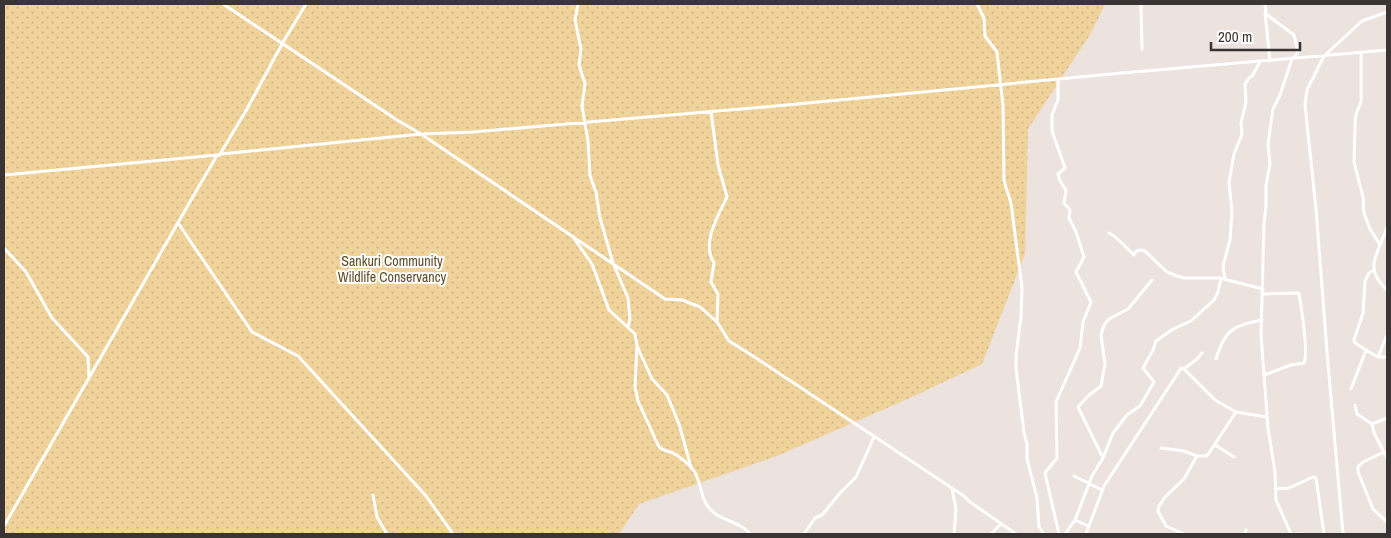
<svg xmlns="http://www.w3.org/2000/svg" width="1391" height="538" font-family="'Archivo Narrow',sans-serif">
  <style>
    .grass { fill: url(#grass-dots) }
    .lines { fill: none; stroke-linecap: round; stroke-linejoin: round }
    .minor { stroke: #fff; stroke-width: 3 }
    .labels { text-anchor: middle; dominant-baseline: central; stroke-width: 4; stroke-linejoin: round; paint-order: stroke }
    .park-label { font-size: 14px; fill: #5e4b25; stroke: #fff }
  </style>
  <defs>
    <pattern id="grass-dots" width="8" height="8" patternUnits="userSpaceOnUse" patternTransform="scale(1.25)"><rect width="8" height="8" fill="#f0d39b"/><path d="M2 2h.1M6 6h.1" fill="none" stroke="#cfb686" stroke-width="1.8" stroke-linecap="round"/></pattern>
  </defs>
  <rect width="100%" height="100%" fill="#ece2de"/>
  <!-- grass -->
  <path class="grass" d="M 4,4 L 1105,4 L 1091,33 L 1028,129 L 1025,254 L 982,364 L 912,397 L 777,456 L 639,504 L 619,534 L 4,534 Z"/>
  <g class="lines">
    <!-- minor -->
    <path class="minor" d="M 223,4 L 397,120 L 421,134 L 665,299 L 682,300 L 700,307 L 717,322 L 729,341 L 753,356 L 964,496 L 970,502 L 1016,534
      M 578,4 L 575,20 L 581,49 L 579,65 L 585,84 L 582,106 L 588,141 L 590,176 L 596,192 L 600,218 L 613,263 L 628,298 L 630,320 L 628,326
      M 977,4 L 984,18 L 985,36 L 997,52 L 1003,106 L 1004,181 L 1011,203 L 1022,288 L 1021,317 L 1016,356 L 1016,368 L 1024,433 L 1027,444 L 1027,459 L 1037,498 L 1039,527 L 1044,534
      M 1141,4 L 1142,49
      M 1265,4 L 1266,14 L 1294,35 L 1298,52 L 1294,58
      M 1265,12 L 1270,61
      M 1361,53 L 1361,102 L 1356,114 L 1355,126 L 1354,162 L 1363,197 L 1364,213 L 1370,229 L 1380,245
      M 1058,80 L 1058,100 L 1052,115 L 1052,131 L 1065,168 L 1058,174 L 1060,181 L 1066,190 L 1064,203 L 1070,210 L 1069,218 L 1076,232 L 1084,257 L 1076,272 L 1091,302 L 1083,322 L 1080,348 L 1056,402 L 1057,458 L 1045,473 L 1059,534
      M 711,112 L 718,165 L 727,197 C 718,216 701,243 714,263 L 711,282 L 718,294 L 717,322
      M 220,154 L 247,109 L 282,44 L 306,4
      M 4,175 L 217,155
      M 178,223 L 252,332 L 298,356 L 426,496 L 453,534
      M 1387,227 C 1379,253 1362,267 1387,290
      M 1109,233 C 1120,239 1125,247 1134,255 C 1136,250 1140,249 1145,251 L 1167,272 L 1177,276 L 1184,278 L 1220,278 L 1263,289
      M 573,237 L 592,264 L 609,310 L 635,334 L 637,345 L 635,387 L 638,401 L 659,447 C 664,451 668,451 673,453 C 680,457 690,465 694,471 C 702,483 700,500 711,510 C 722,522 740,521 750,534
      M 4,248 L 26,272 L 52,318 L 88,357 L 89,377
      M 1225,279 L 1223,266 L 1230,240 L 1232,212 L 1229,182 L 1234,154 L 1242,134 L 1241,123 L 1246,102 L 1245,84 L 1249,78 L 1252,76 L 1260,62
      M 1263,294 L 1299,293 C 1301,307 1309,353 1304,363 L 1291,365 L 1264,375
      M 637,346 L 652,379 L 667,395 L 679,424 L 691,467
      M 1366,350 L 1378,357 L 1387,357
      M 1378,357 L 1387,335
      M 1216,359 C 1225,329 1233,326 1262,320
      M 1184,369 L 1215,400 L 1236,412 L 1267,417
      M 1351,389 L 1366,350 L 1355,343 L 1354,340 L 1363,313 L 1365,281 L 1369,273 L 1374,270
      M 1355,405 L 1357,414 L 1372,424 L 1374,433 L 1387,458
      M 1372,424 L 1387,418
      M 1215,445 L 1234,457
      M 1161,448 L 1184,451 L 1197,456 L 1207,456 L 1236,412
      M 1384,452 L 1363,462 L 1358,467 L 1358,472 L 1373,509 L 1387,522
      M 1103,458 L 1078,407 L 1088,396 L 1101,386 L 1105,364 L 1101,335 L 1104,325 L 1109,319 L 1128,309 L 1152,280
      M 1074,476 L 1102,490
      M 952,489 L 956,509 L 954,534
      M 1275,489 L 1289,488 L 1313,477 L 1316,478 L 1324,534
      M 373,495 L 377,517 L 387,534
      M 4,526 L 191,200 L 216,157 L 221,154 L 421,134 L 473,132 L 776,106 L 1122,73 L 1387,50
      M 1088,526 L 1075,520 L 1092,476 L 1103,458 L 1113,433 L 1127,415 L 1140,406 L 1154,382 L 1143,368 L 1153,350 L 1156,341 L 1173,329 L 1191,321 L 1214,300 L 1218,292 L 1221,278
      M 804,534 L 815,518 L 822,515 L 841,492 L 856,477 L 874,437
      M 991,534 L 1001,524
      M 1065,534 L 1075,520
      M 1086,534 L 1104,486 L 1176,376 L 1181,368 L 1184,369 L 1197,359 L 1202,353
      M 1184,534 L 1166,526 L 1158,511 L 1158,508 L 1165,497 L 1184,479 L 1197,456
      M 1245,534 L 1246,530
      M 1291,534 L 1276,500 L 1275,472 L 1268,428 L 1261,335 L 1264,224 L 1266,205 L 1266,186 L 1270,164 L 1268,144 L 1273,109 L 1280,95 L 1292,59
      M 1297,534 L 1304,534
      M 1343,534 L 1328,364 L 1316,209 L 1305,105 L 1307,90 L 1324,56 L 1362,21 L 1387,12"/>
  </g>
  <g class="labels">
    <!-- park labels -->
    <g class="park-label">
      <text x="392" y="261">Sankuri Community<tspan x="392" dy="16">Wildlife Conservancy</tspan></text>
    </g>
  </g>
  <!-- border -->
  <rect width="1391" height="538" fill="none" stroke="#3a3534" stroke-width="10"/>
  <!-- scale -->
  <path d="M1211 42v8h89v-8" fill="none" stroke="#3a3534" stroke-width="2.5"/>
  <text x="1218" y="42" font-size="15" fill="#3a3534" stroke="#ffffff" stroke-width="4" paint-order="stroke">200 m</text>
</svg>
